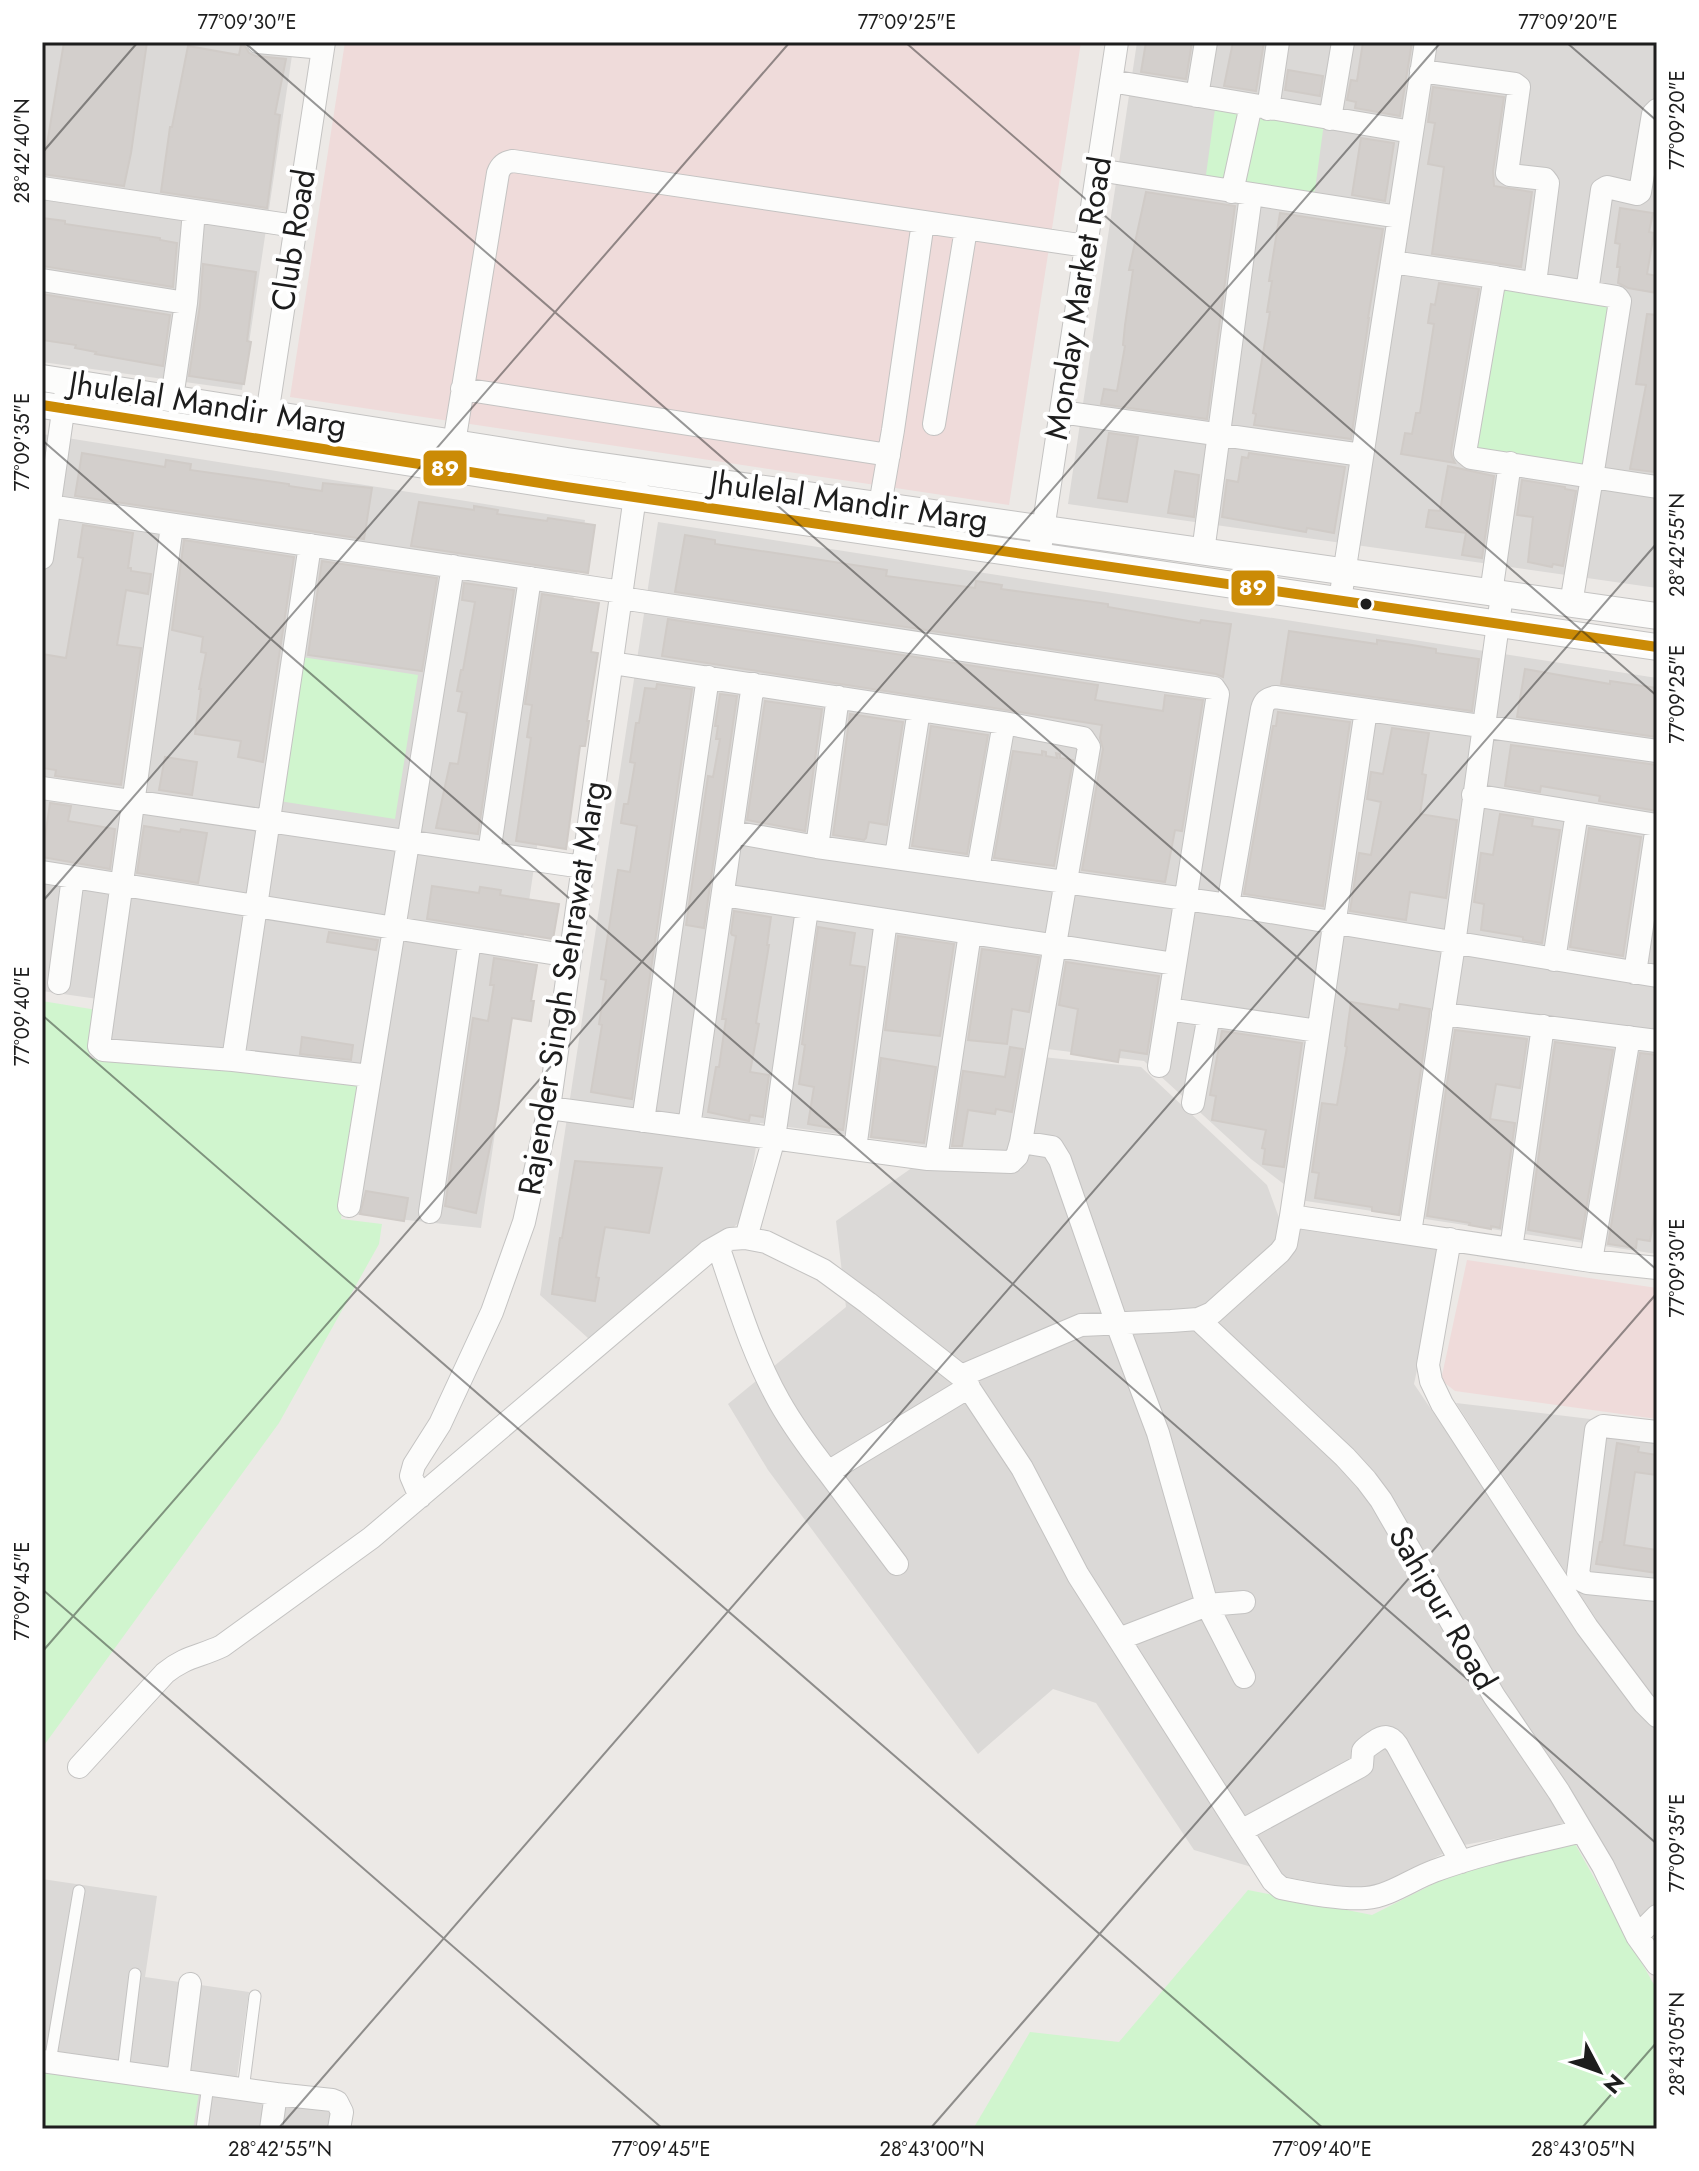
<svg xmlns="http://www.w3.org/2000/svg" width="1699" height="2171" font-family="Jost,sans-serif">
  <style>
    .residential { fill: #dbd9d7 }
    .commercial { fill: #efdbda }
    .park { fill: #d0f5ce }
    .building { fill: #d3cfcc; stroke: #d0cbc7; stroke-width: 2 }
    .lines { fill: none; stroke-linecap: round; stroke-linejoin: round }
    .service-casing { stroke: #c4c3c2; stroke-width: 13 }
    .minor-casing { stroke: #c4c3c2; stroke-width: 24 }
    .tertiary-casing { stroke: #c4c3c2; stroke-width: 28 }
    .service { stroke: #fcfcfb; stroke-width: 11 }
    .minor { stroke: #fcfcfb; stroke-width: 22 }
    .tertiary { stroke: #fcfcfb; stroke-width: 26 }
    .bus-1-casing { stroke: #fff; stroke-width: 16 }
    .bus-1 { stroke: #cb8b06; stroke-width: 10 }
    .ticks { fill: none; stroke: #1d1d1d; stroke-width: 2; stroke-opacity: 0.45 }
    .bus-dot { fill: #1d1d1d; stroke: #fff; stroke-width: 3 }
    .labels { text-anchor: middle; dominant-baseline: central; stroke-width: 8; stroke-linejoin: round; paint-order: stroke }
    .street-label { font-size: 32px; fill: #1d1d1d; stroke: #fff }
    .line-badge { stroke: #fff; stroke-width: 3 }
    .badge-label { font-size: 22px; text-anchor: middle; font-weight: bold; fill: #fff }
    .neatline { fill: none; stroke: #1d1d1d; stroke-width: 3 }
    .ticks-label { font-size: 20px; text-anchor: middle; fill: #1d1d1d }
  </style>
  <rect width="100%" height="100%" fill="#ece9e6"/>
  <!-- residential -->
  <path class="residential" d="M 42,42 L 294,42 L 242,390 L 42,362 Z
    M 1137,42 L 1657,42 L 1657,588 L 1068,504 Z
    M 42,434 L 585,520 L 481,1228 L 333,1212 L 97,1046 L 105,1000 L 42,991 Z
    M 658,522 L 1657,678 L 1657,1254 L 1306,1201 L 1251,1159 L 1144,1061 L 1031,1047 L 1012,1158 L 760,1123 L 744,1218 L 598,1347 L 540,1295 Z
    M 1042,1057 L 1141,1067 L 1267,1185 L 1281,1223 L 1443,1246 L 1414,1384 L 1583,1634 L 1639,1708 L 1657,1727 L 1657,1905 L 1640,1923 L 1585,1822 L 1459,1846 L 1366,1891 L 1286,1877 L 1194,1850 L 1096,1703 L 1053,1689 L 978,1754 L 768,1470 L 728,1404 L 846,1307 L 836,1221 L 916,1165 L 1021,1170 Z
    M 1456,1403 L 1657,1427 L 1657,1702 L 1618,1653 Z
    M 42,1879 L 157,1896 L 145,1977 L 249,1992 L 234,2098 L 331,2112 L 328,2129 L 42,2129 Z"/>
  <!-- commercial -->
  <path class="commercial" d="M 345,42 L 1081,42 L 1009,505 L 290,397 Z
    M 1467,1260 L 1657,1288 L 1657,1419 L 1455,1391 L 1441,1380 Z"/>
  <!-- park -->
  <path class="park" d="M 1215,109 L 1324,123 L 1314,197 L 1205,182 Z
    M 1500,285 L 1611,303 L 1585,469 L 1474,452 Z
    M 302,657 L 418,675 L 395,819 L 279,801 Z
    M 42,1001 L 97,1010 L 89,1058 L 359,1082 L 341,1219 L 382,1224 L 379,1244 L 279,1423 L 42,1748 Z
    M 1574,1842 L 1657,1990 L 1657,2129 L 973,2129 L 1030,2032 L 1119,2042 L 1248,1890 L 1372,1915 L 1465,1868 Z
    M 42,2071 L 199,2093 L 193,2129 L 42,2129 Z"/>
  <!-- building -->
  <path class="building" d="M 64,42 L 147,42 L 131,153 L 124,186 L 42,174 Z
    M 1146,42 L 1192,42 L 1186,79 L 1141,72 Z
    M 1233,42 L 1264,42 L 1256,91 L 1224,86 Z
    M 1363,42 L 1412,42 L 1400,116 L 1355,108 L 1356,102 L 1347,100 L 1351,80 L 1357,81 Z
    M 241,45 L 245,46 L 249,53 L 256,56 L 286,59 L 275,114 L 280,115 L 267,208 L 161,192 L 170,127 L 172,127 L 188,46 L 239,55 Z
    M 1288,70 L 1323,76 L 1320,96 L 1285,90 Z
    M 1433,87 L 1504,97 L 1493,171 L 1494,186 L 1532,192 L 1521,267 L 1432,254 L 1444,167 L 1428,164 L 1435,123 L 1428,122 Z
    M 1361,138 L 1394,143 L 1385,201 L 1352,195 Z
    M 1146,192 L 1235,206 L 1207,419 L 1101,404 L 1104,389 L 1117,391 L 1125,346 L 1123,345 L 1125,325 L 1133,270 L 1129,270 Z
    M 1620,208 L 1653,213 L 1649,232 L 1654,233 L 1647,274 L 1657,276 L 1657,293 L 1628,288 L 1618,283 L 1620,267 L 1617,267 L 1620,244 L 1615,243 Z
    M 1280,213 L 1383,229 L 1368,318 L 1369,318 L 1351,439 L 1254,425 L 1256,414 L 1253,413 L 1270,312 L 1267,312 L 1272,281 L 1269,281 Z
    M 42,218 L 65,221 L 65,224 L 160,238 L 160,240 L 177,243 L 173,287 L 42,266 Z
    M 203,264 L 256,272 L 247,341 L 251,342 L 244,384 L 189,376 L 200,305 Z
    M 1439,283 L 1479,289 L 1451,451 L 1452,457 L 1455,463 L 1401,454 L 1405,433 L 1412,434 L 1416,413 L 1420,413 L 1434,324 L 1428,323 L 1431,304 L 1435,305 Z
    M 42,294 L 170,315 L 163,366 L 95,354 L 96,352 L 75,348 L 76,345 L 42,340 Z
    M 1647,314 L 1657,315 L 1657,455 L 1654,472 L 1630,469 L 1646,385 L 1636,384 Z
    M 1109,433 L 1138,437 L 1127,502 L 1098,498 Z
    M 82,453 L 165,467 L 166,460 L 191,464 L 190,470 L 289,484 L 289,486 L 322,491 L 323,483 L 372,488 L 364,539 L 75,496 Z
    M 1249,453 L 1345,467 L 1334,533 L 1307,528 L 1306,532 L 1222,517 L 1227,480 L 1238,482 L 1242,457 L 1248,458 Z
    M 1448,466 L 1494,476 L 1482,558 L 1462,555 L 1466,533 L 1426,527 L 1429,510 L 1440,511 Z
    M 1175,471 L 1199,475 L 1194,517 L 1168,513 Z
    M 1522,480 L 1565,487 L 1565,489 L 1576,491 L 1563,566 L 1553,564 L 1552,567 L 1528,562 L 1533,517 L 1517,515 Z
    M 419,502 L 474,510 L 474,506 L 498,510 L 497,514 L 547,521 L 548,518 L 595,525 L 588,573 L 411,546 Z
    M 83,525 L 133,533 L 128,568 L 131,568 L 131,571 L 151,574 L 148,594 L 126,590 L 117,645 L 141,648 L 121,785 L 55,776 L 56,770 L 42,768 L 42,654 L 66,658 L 83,558 L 78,557 Z
    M 685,535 L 715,540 L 715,544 L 887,570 L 886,576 L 975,588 L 976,581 L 1002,585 L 1001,589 L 1108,604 L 1108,607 L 1200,623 L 1201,620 L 1231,624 L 1223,677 L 1216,674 L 675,592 Z
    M 184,540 L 294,557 L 263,762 L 238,757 L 241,741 L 195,734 L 201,689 L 199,689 L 206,653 L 201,652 L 203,637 L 172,630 Z
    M 322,561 L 437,578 L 422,671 L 308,655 Z
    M 464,583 L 514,590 L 478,834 L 436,828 L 450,763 L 458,764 L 467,713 L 458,711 L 462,692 L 457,691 L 461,670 L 463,670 L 475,602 L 462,600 Z
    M 542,594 L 599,603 L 591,652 L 598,653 L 587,721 L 589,721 L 585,746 L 580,746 L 566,849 L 516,841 L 531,738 L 527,737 L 532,705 L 525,704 Z
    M 668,619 L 1098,685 L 1095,700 L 1163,711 L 1165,695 L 1203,700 L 1182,831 L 1175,830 L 1165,882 L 1082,870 L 1103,749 L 1100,738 L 1102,725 L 662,656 Z
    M 1289,631 L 1377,644 L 1377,640 L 1412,645 L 1436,649 L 1436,653 L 1479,659 L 1472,711 L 1281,684 Z
    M 1525,669 L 1610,684 L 1610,681 L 1657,688 L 1657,737 L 1517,717 Z
    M 657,684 L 692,689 L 632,1099 L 591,1092 L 602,1025 L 599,1024 L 606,980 L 601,979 L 618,870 L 630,872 L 637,826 L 621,823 L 624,804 L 628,804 L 635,763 L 630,762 L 636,723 L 639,723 L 645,688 L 656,689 Z
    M 720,694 L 737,696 L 704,928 L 686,925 L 708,776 L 713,777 L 720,739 L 716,739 L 718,726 L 715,726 Z
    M 765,701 L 822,709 L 805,831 L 747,820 Z
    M 1278,712 L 1350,722 L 1323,906 L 1244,894 L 1273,726 L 1276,726 Z
    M 850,714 L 903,722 L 887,825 L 869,822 L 866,838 L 864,840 L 833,835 Z
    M 931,726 L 988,735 L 967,854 L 912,846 Z
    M 1392,728 L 1429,733 L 1422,774 L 1426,775 L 1420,814 L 1457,820 L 1446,898 L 1410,892 L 1406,920 L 1350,911 L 1359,853 L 1371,855 L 1381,802 L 1367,799 L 1371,772 L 1383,774 Z
    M 1511,745 L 1657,765 L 1657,811 L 1599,801 L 1600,796 L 1541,786 L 1540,792 L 1505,786 Z
    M 1013,751 L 1042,755 L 1042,751 L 1046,752 L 1046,756 L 1057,758 L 1056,753 L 1060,754 L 1060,758 L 1073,760 L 1054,866 L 994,858 Z
    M 165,757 L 197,762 L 192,795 L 159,790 Z
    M 50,803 L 71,806 L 68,821 L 115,829 L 110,869 L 42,857 Z
    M 1500,814 L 1533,819 L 1532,826 L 1560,830 L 1542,943 L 1523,940 L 1523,937 L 1481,930 L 1484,904 L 1474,902 L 1481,853 L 1493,855 Z
    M 144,826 L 180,832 L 181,829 L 207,833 L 198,883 L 137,873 Z
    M 1589,828 L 1641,837 L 1623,956 L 1570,947 Z
    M 432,886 L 479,893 L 480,887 L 501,890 L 500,895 L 559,904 L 553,939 L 427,919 Z
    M 734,911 L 771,917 L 767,945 L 769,945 L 756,1023 L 759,1024 L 750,1072 L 769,1075 L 763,1117 L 750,1115 L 749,1121 L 708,1112 L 716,1067 L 719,1067 L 726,1019 L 722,1019 L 736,936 L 732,935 L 731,933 Z
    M 818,927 L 855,933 L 850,965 L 865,967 L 843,1130 L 808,1124 L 814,1087 L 799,1084 L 805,1045 L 802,1044 Z
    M 329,932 L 378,940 L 376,950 L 327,942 Z
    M 898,936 L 954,944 L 940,1036 L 885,1030 Z
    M 982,949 L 1039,957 L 1029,1012 L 1012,1009 L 1007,1044 L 968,1040 Z
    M 494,958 L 537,965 L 531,1001 L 534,1001 L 531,1021 L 512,1018 L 498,1109 L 476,1213 L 445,1206 L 473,1018 L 488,1021 L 494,985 L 490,985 Z
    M 1066,962 L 1159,976 L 1147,1054 L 1120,1050 L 1118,1062 L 1071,1054 L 1078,1009 L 1059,1005 Z
    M 1351,1002 L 1399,1010 L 1400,1004 L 1430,1009 L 1399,1215 L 1372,1211 L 1372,1207 L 1315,1198 L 1319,1173 L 1312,1172 L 1322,1103 L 1337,1105 L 1347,1047 L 1345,1046 Z
    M 1455,1030 L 1527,1039 L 1520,1088 L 1496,1084 L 1490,1119 L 1515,1123 L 1500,1228 L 1491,1226 L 1491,1229 L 1469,1225 L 1470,1223 L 1427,1216 Z
    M 1222,1031 L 1302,1043 L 1284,1167 L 1263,1164 L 1265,1149 L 1262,1148 L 1266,1130 L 1212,1120 L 1216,1096 L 1210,1095 Z
    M 302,1037 L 353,1045 L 351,1060 L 300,1054 Z
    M 1555,1042 L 1613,1050 L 1581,1239 L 1528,1230 Z
    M 1010,1047 L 1023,1049 L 1012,1112 L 996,1109 L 995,1114 L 968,1110 L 962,1146 L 952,1146 L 963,1071 L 1005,1077 Z
    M 1640,1053 L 1657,1055 L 1657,1212 L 1655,1212 L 1650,1241 L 1637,1239 L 1636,1248 L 1608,1244 Z
    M 881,1058 L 936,1067 L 924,1143 L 871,1137 Z
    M 575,1161 L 662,1168 L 649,1233 L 605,1227 L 596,1277 L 599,1278 L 595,1301 L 552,1294 L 560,1238 L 562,1238 Z
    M 366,1191 L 408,1198 L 404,1221 L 360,1214 Z
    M 1617,1443 L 1639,1447 L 1638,1452 L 1657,1455 L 1657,1475 L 1635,1472 L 1624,1545 L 1657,1550 L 1657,1573 L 1596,1564 L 1600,1542 L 1602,1542 Z"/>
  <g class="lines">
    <defs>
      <path id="service" d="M 50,2062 L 79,1891
        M 123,2072 L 135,1974
        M 243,2090 L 255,1996
        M 202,2129 L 208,2085"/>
      <path id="minor" d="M 258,42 L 323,48
        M 1421,71 L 1515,84 L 1519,87 L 1507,173 L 1510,175 L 1545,179 L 1548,183 L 1535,283
        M 1111,81 L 1412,132
        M 1197,96 L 1206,42
        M 1268,109 L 1278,42
        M 1330,119 L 1343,42
        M 1098,170 L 1399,217
        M 42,188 L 295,226
        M 1232,192 L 1251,105
        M 1392,262 L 1495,277
        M 1495,277 L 1617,297 L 1620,301 L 1592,477 L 1471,458 L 1465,453 Z
        M 42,280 L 186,303
        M 1587,292 L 1602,190 L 1607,187 L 1637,194 L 1640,192 L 1653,114 L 1657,110
        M 462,389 L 889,455
        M 172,398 L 186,303 L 194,211
        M 1061,412 L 1362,455
        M 934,424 L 966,229
        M 265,428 L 324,42
        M 454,443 L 498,173 C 501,165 505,162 513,161 L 1086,246
        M 880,505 L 893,430 L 923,222
        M 49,506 L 622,592
        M 172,526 L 99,1046 L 103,1050 L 233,1060 L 370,1076
        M 1041,543 L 1117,42
        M 1203,552 L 1251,195
        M 42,558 L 66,391
        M 1491,593 L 1510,463
        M 621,598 L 1214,688 L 1218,694 L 1159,1066
        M 1340,600 L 1426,42
        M 1571,604 L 1592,477 L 1657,487
        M 1366,710 L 1291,1216 L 1591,1261 L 1657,1268
        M 42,788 L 583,867
        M 1473,795 L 1657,825
        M 732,832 L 817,847 L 1228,905 L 1657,976
        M 817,847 L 838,697
        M 489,853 L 530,578
        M 896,857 L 919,710
        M 978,870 L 1004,723
        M 42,872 L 570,956
        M 723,895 L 1175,964
        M 1228,905 L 1262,709 C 1264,701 1267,699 1275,697 L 1657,751
        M 1554,960 L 1577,812
        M 1635,973 L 1657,826
        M 59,983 L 73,877
        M 1168,1009 L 1318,1031
        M 1443,1014 L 1657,1041
        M 233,1060 L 310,545
        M 1193,1103 L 1209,1015
        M 549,1108 L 928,1159 L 1011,1162 L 1017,1156 L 1021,1142 L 1089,747 L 1083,738 L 1004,723 L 612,663
        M 643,1121 L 708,677
        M 689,1127 L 753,684
        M 1021,1142 L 1052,1147 L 1060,1160 L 1117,1324 L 1158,1433 L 1207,1605 L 1244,1677
        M 855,1149 L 886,920
        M 936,1159 L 970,933
        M 349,1206 L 453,566
        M 430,1212 L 470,940
        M 1410,1233 L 1454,944 L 1502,595
        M 746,1238 L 774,1138 L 807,909
        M 1450,1239 L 1428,1365 L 1431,1381 L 1442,1404 L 1587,1627 L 1644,1703 L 1657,1716
        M 718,1246 C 736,1298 752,1353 779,1401 C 793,1426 810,1449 828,1472 L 969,1387
        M 1511,1249 L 1543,1026
        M 1591,1261 L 1629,1037
        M 1198,1319 L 1345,1457 L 1366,1480 L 1381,1500 L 1494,1696 L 1559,1792 L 1603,1866 L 1637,1936 L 1657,1964
        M 961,1376 L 1081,1325 L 1171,1321 L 1198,1319 L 1212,1313 L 1280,1252 L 1286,1244 L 1291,1216
        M 1657,1432 L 1603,1426 L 1596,1430 L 1578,1574 L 1583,1581 L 1587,1583 L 1657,1590
        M 828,1472 L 897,1564
        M 420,1497 L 411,1476 L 414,1465 L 440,1424 L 492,1312 L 524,1222 L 549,1108 L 637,482
        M 1119,1639 L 1207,1605 L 1244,1602
        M 79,1767 L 165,1673 C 186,1656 199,1657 222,1646 L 371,1538 L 709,1251 L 730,1239 L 745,1238 L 766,1242 L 823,1270 L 868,1303 L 961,1376 L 1022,1468 L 1078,1575 L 1273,1881 L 1281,1888 C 1305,1893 1341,1900 1366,1898 C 1390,1896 1412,1879 1434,1871 C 1482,1853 1533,1843 1582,1831
        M 1241,1831 L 1359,1767 L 1362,1765 C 1362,1764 1363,1752 1363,1751 C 1365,1748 1371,1744 1374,1742 C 1384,1735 1390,1735 1397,1745 L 1461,1862
        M 1637,1936 L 1657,1916
        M 42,2061 L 276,2094 L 332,2100 L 337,2102 L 342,2112 L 339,2129
        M 178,2080 L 190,1984
        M 271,2129 L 276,2094"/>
      <path id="tertiary" d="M 42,378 L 567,461 L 1657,616
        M 42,405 L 566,487 L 1657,647"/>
    </defs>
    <!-- service casing -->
    <use href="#service" class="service-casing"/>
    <!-- minor casing -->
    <use href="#minor" class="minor-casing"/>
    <!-- tertiary casing -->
    <use href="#tertiary" class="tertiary-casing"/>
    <!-- service -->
    <use href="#service" class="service"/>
    <!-- minor -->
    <use href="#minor" class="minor"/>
    <!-- tertiary -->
    <use href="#tertiary" class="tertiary"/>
    <defs>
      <path id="bus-1" d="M 42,405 L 566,487 L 1657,647"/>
    </defs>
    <!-- bus-1 casing -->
    <use href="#bus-1" class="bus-1-casing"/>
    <!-- bus-1 -->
    <use href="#bus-1" class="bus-1"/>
  </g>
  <!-- ticks -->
  <path class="ticks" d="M 244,42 L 1657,1270M 905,42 L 1657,696M 1566,42 L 1657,121M 42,153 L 138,42M 42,440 L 1657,1844M 42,902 L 790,42M 42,1015 L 1324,2129M 42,1589 L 663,2129M 42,1652 L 1441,42M 278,2129 L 1657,543M 930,2129 L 1657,1293M 1581,2129 L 1657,2042"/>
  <!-- markers -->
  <circle class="bus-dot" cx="1366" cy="604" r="7"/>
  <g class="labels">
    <!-- street labels -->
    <g class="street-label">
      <text transform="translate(293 240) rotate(-81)">Club Road</text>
      <text transform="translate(1078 298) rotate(-81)">Monday Market Road</text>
      <text transform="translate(208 404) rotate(9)">Jhulelal Mandir Marg</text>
      <text transform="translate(849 501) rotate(8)">Jhulelal Mandir Marg</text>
      <text transform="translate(562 988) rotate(-81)">Rajender Singh Sehrawat Marg</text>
      <text transform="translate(1443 1608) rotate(60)">Sahipur Road</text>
    </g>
  </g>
  <g class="line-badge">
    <rect x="422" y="449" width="46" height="38" rx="8" fill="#cb8b06"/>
    <rect x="1230" y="569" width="46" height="38" rx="8" fill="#cb8b06"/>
  </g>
  <g class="badge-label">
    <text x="445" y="476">89</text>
    <text x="1253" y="595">89</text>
  </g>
  <!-- border -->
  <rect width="1699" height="2171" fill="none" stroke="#ffffff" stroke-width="88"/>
  <!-- north arrow -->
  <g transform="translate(1599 2071) rotate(131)" stroke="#ffffff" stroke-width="6" paint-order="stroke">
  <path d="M0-6L14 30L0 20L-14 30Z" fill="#1d1d1d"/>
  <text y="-12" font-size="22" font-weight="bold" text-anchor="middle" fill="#1d1d1d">N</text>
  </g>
  <rect x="44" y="44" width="1611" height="2083" class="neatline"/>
  <g class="ticks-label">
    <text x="247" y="29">77°09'30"E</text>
    <text x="907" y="29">77°09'25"E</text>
    <text x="1568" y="29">77°09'20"E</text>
    <text transform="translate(1677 120) rotate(-90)" y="7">77°09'20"E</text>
    <text transform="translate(22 151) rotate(-90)" y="7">28°42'40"N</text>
    <text transform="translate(22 442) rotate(-90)" y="7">77°09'35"E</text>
    <text transform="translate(1677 545) rotate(-90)" y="7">28°42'55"N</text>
    <text transform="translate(1677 694) rotate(-90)" y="7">77°09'25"E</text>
    <text transform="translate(22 1016) rotate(-90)" y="7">77°09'40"E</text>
    <text transform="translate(1677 1268) rotate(-90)" y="7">77°09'30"E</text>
    <text transform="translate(22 1591) rotate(-90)" y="7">77°09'45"E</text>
    <text transform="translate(1677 1843) rotate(-90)" y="7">77°09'35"E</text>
    <text transform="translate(1677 2044) rotate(-90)" y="7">28°43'05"N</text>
    <text x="280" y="2156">28°42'55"N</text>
    <text x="661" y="2156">77°09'45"E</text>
    <text x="932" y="2156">28°43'00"N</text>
    <text x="1322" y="2156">77°09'40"E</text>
    <text x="1583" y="2156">28°43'05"N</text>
  </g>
</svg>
